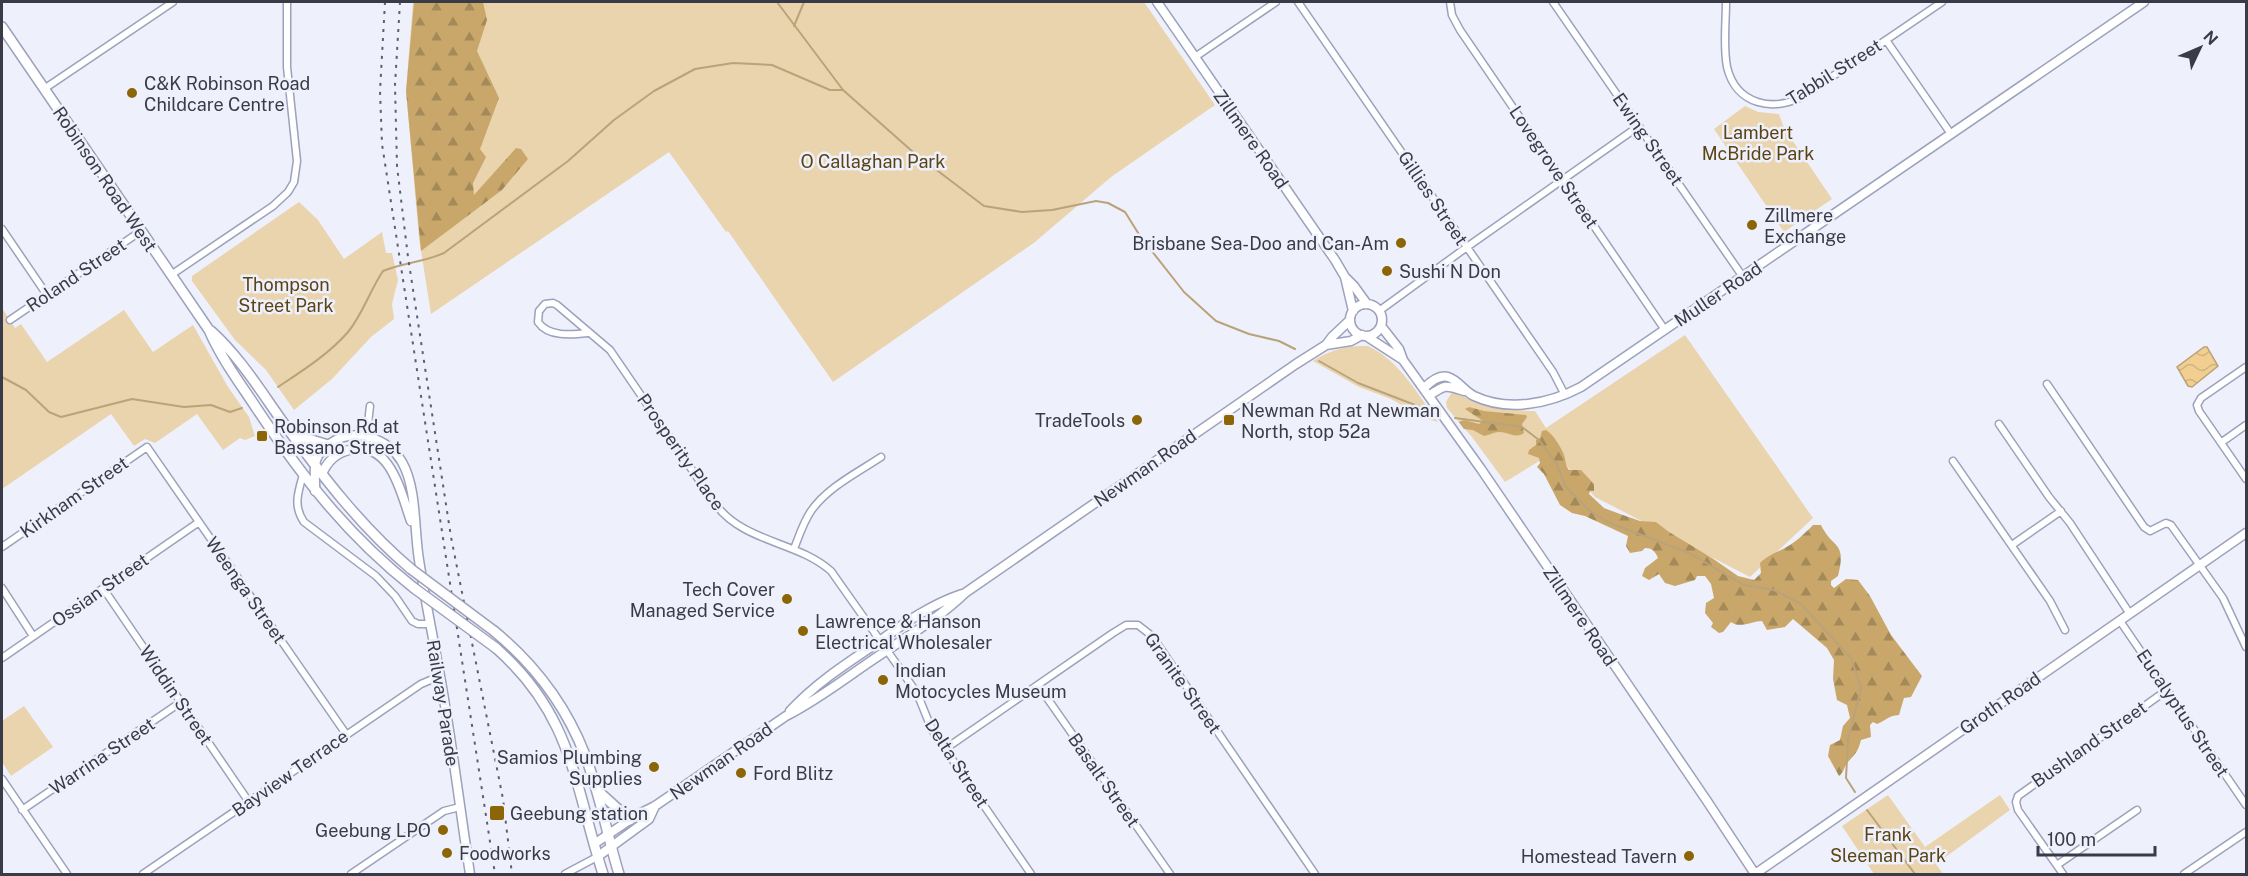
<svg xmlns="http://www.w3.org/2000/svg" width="2248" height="876" font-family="'Public Sans',sans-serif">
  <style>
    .green { fill: #e9d4ae }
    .forest { fill: url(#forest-firs) }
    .water { fill: url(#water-waves); stroke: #baa37a; stroke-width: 1.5 }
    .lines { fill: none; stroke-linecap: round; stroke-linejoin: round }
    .stream { stroke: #baa37a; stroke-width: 2 }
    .street-casing { stroke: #9ca1bc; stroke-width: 9 }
    .secondary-casing { stroke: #9ca1bc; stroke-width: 11 }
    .primary-casing { stroke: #9ca1bc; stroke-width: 12 }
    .street { stroke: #fff; stroke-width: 6 }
    .secondary { stroke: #fff; stroke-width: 8 }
    .primary { stroke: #fff; stroke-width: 9 }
    .rail { stroke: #5d5f6a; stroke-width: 2; stroke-dasharray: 3 6; stroke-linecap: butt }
    .primary-bridge-casing { stroke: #9ca1bc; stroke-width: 12; stroke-linecap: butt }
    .primary-bridge { stroke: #fff; stroke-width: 9 }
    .poi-dot { fill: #8c6506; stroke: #eef0fc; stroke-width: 2 }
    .labels { text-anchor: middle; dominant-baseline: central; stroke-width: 5; stroke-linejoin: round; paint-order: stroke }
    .street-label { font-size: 18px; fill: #393b46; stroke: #eef0fc }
    .poi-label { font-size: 18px; fill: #393b46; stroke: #eef0fc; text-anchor: start }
    .park-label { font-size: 18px; fill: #5b4413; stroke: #eef0fc }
  </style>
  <defs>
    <pattern id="forest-firs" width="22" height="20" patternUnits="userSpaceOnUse" patternTransform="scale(1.5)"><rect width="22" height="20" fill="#c9a76a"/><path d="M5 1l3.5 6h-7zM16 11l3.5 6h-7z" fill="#a48959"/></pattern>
    <pattern id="water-waves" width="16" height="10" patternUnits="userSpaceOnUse" patternTransform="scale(1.5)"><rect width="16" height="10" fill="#f2cf91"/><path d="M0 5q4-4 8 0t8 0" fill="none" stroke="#d0b37e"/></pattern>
  </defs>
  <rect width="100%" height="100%" fill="#eef0fc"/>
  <!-- green -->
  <path class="green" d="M 413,2 L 1144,2 L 1215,105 L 1111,177 L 1035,242 L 833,382 L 728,231 L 726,232 L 669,152 L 431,314 L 419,238 L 406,91 Z
    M 1745,106 L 1758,112 L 1779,114 L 1784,128 L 1832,199 L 1784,232 L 1714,129 Z
    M 299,202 L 318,220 L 344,259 L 382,232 L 386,253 L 392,253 L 398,280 L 392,304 L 394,319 L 371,337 L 332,379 L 294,410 L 266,370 L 235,340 L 192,281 L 192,276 Z
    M 2,308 L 15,328 L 21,324 L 47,362 L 124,310 L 153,352 L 193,325 L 228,387 L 249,417 L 255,436 L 245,440 L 240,438 L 223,450 L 197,414 L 155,443 L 145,439 L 134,446 L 111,414 L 2,489 Z
    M 1685,335 L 1813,518 L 1750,577 L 1595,497 L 1554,452 L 1505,482 L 1472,437 L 1447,408 L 1446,402 L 1452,392 C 1479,404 1505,411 1535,411 L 1546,428 Z
    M 1368,346 C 1399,360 1419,396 1438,422 L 1424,418 L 1391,399 L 1359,387 L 1313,361 C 1329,350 1348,345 1368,346 Z
    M 24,706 L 53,747 L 11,776 L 2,762 L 2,721 Z
    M 1888,795 L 1925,847 L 2000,795 L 2010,810 L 1936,864 L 1943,874 L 1874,874 L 1842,826 Z"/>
  <!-- forest -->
  <path class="forest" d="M 414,2 L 483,2 L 487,20 L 477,51 L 499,98 L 480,149 L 486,157 L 473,183 L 474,195 L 516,148 L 521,149 L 528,159 L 502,190 L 421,251 L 406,91 Z
    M 1469,407 L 1484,411 L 1526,415 L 1527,417 L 1522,424 L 1524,433 C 1515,439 1509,432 1499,432 C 1494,432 1489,435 1484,436 L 1473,430 L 1464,429 L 1459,422 L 1464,420 L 1479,424 L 1483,421 L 1465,409 Z
    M 1546,430 C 1553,434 1561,447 1564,455 C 1566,461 1565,465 1569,470 L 1581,470 L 1594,484 L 1594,491 L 1590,491 L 1589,494 L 1604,508 L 1620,514 L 1640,521 L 1656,522 L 1669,532 L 1712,558 L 1738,576 L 1754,580 L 1761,573 L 1760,563 C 1769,554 1779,552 1790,545 C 1799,539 1805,533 1813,525 L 1821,525 C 1833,550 1847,540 1838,576 L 1831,581 L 1831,585 L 1834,588 L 1846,579 L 1858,580 L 1870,596 L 1891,635 L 1922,676 L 1911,697 L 1904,698 L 1899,715 C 1887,716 1887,720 1877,724 L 1873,722 L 1870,725 L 1871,737 L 1861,740 C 1858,752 1855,754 1847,763 C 1844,767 1844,772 1839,776 L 1828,756 L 1830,745 L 1840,740 L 1843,726 L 1850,718 L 1847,705 L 1837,700 L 1833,679 L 1834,660 L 1827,648 L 1793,619 L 1785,627 L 1767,630 L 1762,621 C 1752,621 1740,629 1731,622 L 1723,632 L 1719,633 L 1711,627 L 1713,623 L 1705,613 L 1706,603 L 1714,598 L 1711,584 L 1705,576 L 1697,576 L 1695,580 L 1675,586 L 1665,583 L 1659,574 L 1649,580 L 1642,576 L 1645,568 L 1658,558 C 1655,551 1652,548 1645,548 L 1642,551 L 1630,553 L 1626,546 L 1628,536 L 1585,516 L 1572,513 L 1560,505 L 1544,474 L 1537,467 L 1540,463 L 1539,458 L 1528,454 L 1529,450 L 1536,445 L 1536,440 L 1540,438 L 1542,431 Z"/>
  <!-- water -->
  <path class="water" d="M 2204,347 L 2207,347 L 2218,366 L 2192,387 L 2188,386 L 2177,367 Z"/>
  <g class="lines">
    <!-- stream -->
    <path class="stream" d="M 777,2 L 843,90
      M 794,26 L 804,2
      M 1319,361 L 1358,383 L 1428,410
      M 2,377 L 26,390 L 49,412 L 61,417 L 132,399 L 184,407 L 211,405 L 230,412 L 242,408
      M 278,387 C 302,371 329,354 348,332 C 363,314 370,290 383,271 C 403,263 424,262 444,253 L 568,161 L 614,120 L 654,91 L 695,69 L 733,63 L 772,65 L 830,90 L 843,90 L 913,152 L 984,206 L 1022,212 L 1052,210 L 1096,201 L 1108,203 L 1125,212 L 1140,236 L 1184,292 L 1216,321 L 1249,334 L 1279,341 L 1295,349
      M 1455,418 L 1522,427 L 1539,440 L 1556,463 L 1566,487 L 1590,511 L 1610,523 L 1689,553 L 1744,585 L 1774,590 L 1801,604 L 1851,658 L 1861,688 L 1848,740 L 1846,778 L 1855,792
      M 1867,810 L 1915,874"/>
    <defs>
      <path id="street" d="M 1298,2 L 1553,372 L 1565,395
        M 1450,2 L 1452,15 L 1460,30 L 1665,330
        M 1553,2 L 1743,277
        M 1726,2 C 1726,22 1723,46 1727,67 C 1736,105 1774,113 1805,95 L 1942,2
        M 1886,40 L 1951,134
        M 1195,57 L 1276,2
        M 44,89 L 173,2
        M 2,229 L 47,295
        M 171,275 L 273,206 L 288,192 L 294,182 L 297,161 L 287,67 L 287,2
        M 1379,311 L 1467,247 L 1639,126
        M 10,320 L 141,231
        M 588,333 C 571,335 548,337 538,322 L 539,311 L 545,304 L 553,303 L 557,305 L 610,350 L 716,505 C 745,543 797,541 831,571 L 917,693 L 932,730 L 1031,874
        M 2246,367 L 2201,398 L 2197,405 L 2199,411 L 2246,479
        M 2047,384 L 2144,527 L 2150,531 L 2166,523 L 2171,525 L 2223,598 L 2246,647
        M 1999,424 L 2049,497 L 2070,523 L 2130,614
        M 2222,442 L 2246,425
        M 365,450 L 370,406
        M 1953,461 L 2050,601 L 2065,630
        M 303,475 C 298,492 293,506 304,522 L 376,576 L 395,596 L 412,621 L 418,624 L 429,624
        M 2012,545 L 2061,511
        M 2,547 L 147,447 L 346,734
        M 794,549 C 799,536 803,523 811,511 C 828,487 857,473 881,457
        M 2,588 L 33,636
        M 103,588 L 249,802
        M 2120,621 L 2246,805
        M 2,658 L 199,522
        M 1038,685 L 1170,874
        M 945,749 L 1113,633 L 1126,625 L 1138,625 L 1152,636 L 1315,874
        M 2,779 L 67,874
        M 22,810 L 181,702
        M 2057,865 L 2137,810
        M 143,874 L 421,684 L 440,676
        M 351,874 L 444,811 L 460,807
        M 565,874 L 597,857
        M 2063,874 L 2018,810 L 2016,802 L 2018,796 L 2167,690
        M 2184,874 L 2246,832"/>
      <path id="secondary" d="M 1157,2 L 1335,260 L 1345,277 L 1353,311
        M 1345,277 L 1354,286 L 1367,304
        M1350 320a16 16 0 1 1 32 0a16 16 0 1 1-32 0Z
        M 1381,326 L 1399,349 L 1403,360 L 1481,469 L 1707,801 L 1755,874
        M 1366,336 L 1403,360
        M 1326,345 L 1332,337 L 1350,320
        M 1424,388 C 1430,382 1439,374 1448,377 C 1458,380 1464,391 1474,396 C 1508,412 1549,404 1581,387 L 2144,2
        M 1429,396 C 1445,384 1446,385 1464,391
        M 322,474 C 327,462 336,453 349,450 C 391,439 401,494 411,521
        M 315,491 C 316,469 309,458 331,443 C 355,427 388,438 402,462 C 417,488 414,530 419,560 C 425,599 433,637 440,676 C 452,742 460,809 470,874
        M 790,711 C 815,684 844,665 874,645 C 902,625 929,605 962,594
        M 594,844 L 637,815 L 655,806 L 786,716 C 816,701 843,680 871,661 C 903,639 937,620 965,593 L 1296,364 L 1326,345 L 1351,341 L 1362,335
        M 597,857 L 649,819 L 655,806
        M 1755,874 L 2246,533"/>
      <path id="primary" d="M 2,27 L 209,330 C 221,358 240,383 257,409 C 303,478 348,536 414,588
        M 211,331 C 239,356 260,390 282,421 C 321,474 360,526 411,569
        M 292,434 L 328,445
        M 494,631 C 534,664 566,706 585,755 C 600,794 607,835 619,874
        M 496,648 C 573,716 574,784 603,874
        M 597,790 L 630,820"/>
    </defs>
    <!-- street casing -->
    <use href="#street" class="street-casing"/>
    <!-- secondary casing -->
    <use href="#secondary" class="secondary-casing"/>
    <!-- primary casing -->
    <use href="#primary" class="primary-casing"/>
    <!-- street -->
    <use href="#street" class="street"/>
    <!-- secondary -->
    <use href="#secondary" class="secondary"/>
    <!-- primary -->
    <use href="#primary" class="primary"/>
    <!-- rail -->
    <path class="rail" d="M 385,2 L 380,91 L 382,144 L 495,874
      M 400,2 L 395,85 L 397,166 L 408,257 L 451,537 L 503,799 L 512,874"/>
    <defs>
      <path id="primary-bridge" d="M 411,569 L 494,631
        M 414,588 L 496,648"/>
    </defs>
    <!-- primary-bridge casing -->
    <use href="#primary-bridge" class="primary-bridge-casing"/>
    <!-- primary-bridge -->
    <use href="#primary-bridge" class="primary-bridge"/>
  </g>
  <!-- markers -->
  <g class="poi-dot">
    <circle cx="132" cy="93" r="6"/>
    <circle cx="1752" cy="225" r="6"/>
    <circle cx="1401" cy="243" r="6"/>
    <circle cx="1387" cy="271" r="6"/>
    <circle cx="1137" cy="420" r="6"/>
    <rect x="1223" y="414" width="12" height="12" rx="3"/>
    <rect x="256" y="430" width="12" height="12" rx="3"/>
    <circle cx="787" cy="599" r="6"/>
    <circle cx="803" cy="631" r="6"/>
    <circle cx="883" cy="680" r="6"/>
    <circle cx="654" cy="767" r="6"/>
    <circle cx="741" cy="773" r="6"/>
    <rect x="489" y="805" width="16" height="16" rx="3"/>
    <circle cx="443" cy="830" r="6"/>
    <circle cx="447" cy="853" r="6"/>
    <circle cx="1689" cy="856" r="6"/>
  </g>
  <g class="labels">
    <!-- street labels -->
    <g class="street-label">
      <text transform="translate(1834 72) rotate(-32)">Tabbil Street</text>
      <text transform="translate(1251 139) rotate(55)">Zillmere Road</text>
      <text transform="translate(1648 139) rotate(55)">Ewing Street</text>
      <text transform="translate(1554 167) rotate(56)">Lovegrove Street</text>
      <text transform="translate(105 179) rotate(56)">Robinson Road West</text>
      <text transform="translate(1433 198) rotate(56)">Gillies Street</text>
      <text transform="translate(76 275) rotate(-34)">Roland Street</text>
      <text transform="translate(1718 294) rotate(-34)">Muller Road</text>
      <text transform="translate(681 452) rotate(55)">Prosperity Place</text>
      <text transform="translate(1145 468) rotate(-35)">Newman Road</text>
      <text transform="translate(74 497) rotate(-35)">Kirkham Street</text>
      <text transform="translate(100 590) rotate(-35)">Ossian Street</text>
      <text transform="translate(246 590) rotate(55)">Weenga Street</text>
      <text transform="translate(1580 616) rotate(56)">Zillmere Road</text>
      <text transform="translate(1183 683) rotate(55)">Granite Street</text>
      <text transform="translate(176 695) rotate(56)">Widdin Street</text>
      <text transform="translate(443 703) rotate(81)">Railway Parade</text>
      <text transform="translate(2000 703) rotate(-35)">Groth Road</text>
      <text transform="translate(2183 713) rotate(56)">Eucalyptus Street</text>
      <text transform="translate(2089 744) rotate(-35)">Bushland Street</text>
      <text transform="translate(102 756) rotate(-34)">Warrina Street</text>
      <text transform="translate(721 761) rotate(-35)">Newman Road</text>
      <text transform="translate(957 763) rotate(57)">Delta Street</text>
      <text transform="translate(290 773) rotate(-35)">Bayview Terrace</text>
      <text transform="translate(1104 780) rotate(55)">Basalt Street</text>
    </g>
    <!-- poi labels -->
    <g class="poi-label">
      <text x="144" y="83">C&amp;K Robinson Road<tspan x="144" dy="21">Childcare Centre</tspan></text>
      <text x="1764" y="215">Zillmere<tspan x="1764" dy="21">Exchange</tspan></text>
      <text x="1389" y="243" text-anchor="end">Brisbane Sea-Doo and Can-Am</text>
      <text x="1399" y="271">Sushi N Don</text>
      <text x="1241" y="410">Newman Rd at Newman<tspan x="1241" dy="21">North, stop 52a</tspan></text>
      <text x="1125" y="420" text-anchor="end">TradeTools</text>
      <text x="274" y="426">Robinson Rd at<tspan x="274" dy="21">Bassano Street</tspan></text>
      <text x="775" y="589" text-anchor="end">Tech Cover<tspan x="775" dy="21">Managed Service</tspan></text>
      <text x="815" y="621">Lawrence &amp; Hanson<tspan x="815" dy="21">Electrical Wholesaler</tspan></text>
      <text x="895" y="670">Indian<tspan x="895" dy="21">Motocycles Museum</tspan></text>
      <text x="642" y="757" text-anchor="end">Samios Plumbing<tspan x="642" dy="21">Supplies</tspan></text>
      <text x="753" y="773">Ford Blitz</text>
      <text x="510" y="813">Geebung station</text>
      <text x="431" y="830" text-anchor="end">Geebung LPO</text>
      <text x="459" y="853">Foodworks</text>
      <text x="1677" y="856" text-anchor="end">Homestead Tavern</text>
    </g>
    <!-- park labels -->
    <g class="park-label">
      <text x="1758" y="132">Lambert<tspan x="1758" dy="21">McBride Park</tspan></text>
      <text x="873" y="161">O Callaghan Park</text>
      <text x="286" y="284">Thompson<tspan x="286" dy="21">Street Park</tspan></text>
      <text x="1888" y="834">Frank<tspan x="1888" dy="21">Sleeman Park</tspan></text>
    </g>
  </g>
  <!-- border -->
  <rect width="2248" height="876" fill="none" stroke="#393b46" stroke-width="6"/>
  <!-- north arrow -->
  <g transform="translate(2200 48) rotate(46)" stroke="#eef0fc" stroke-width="4.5" paint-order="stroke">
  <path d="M0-4.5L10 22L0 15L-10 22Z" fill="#393b46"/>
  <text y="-9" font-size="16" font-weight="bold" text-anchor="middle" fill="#393b46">N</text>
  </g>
  <!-- scale -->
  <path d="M2038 846v9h117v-9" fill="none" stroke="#393b46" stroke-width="3"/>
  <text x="2047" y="846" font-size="18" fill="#393b46" stroke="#eef0fc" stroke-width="4.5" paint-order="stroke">100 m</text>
</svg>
